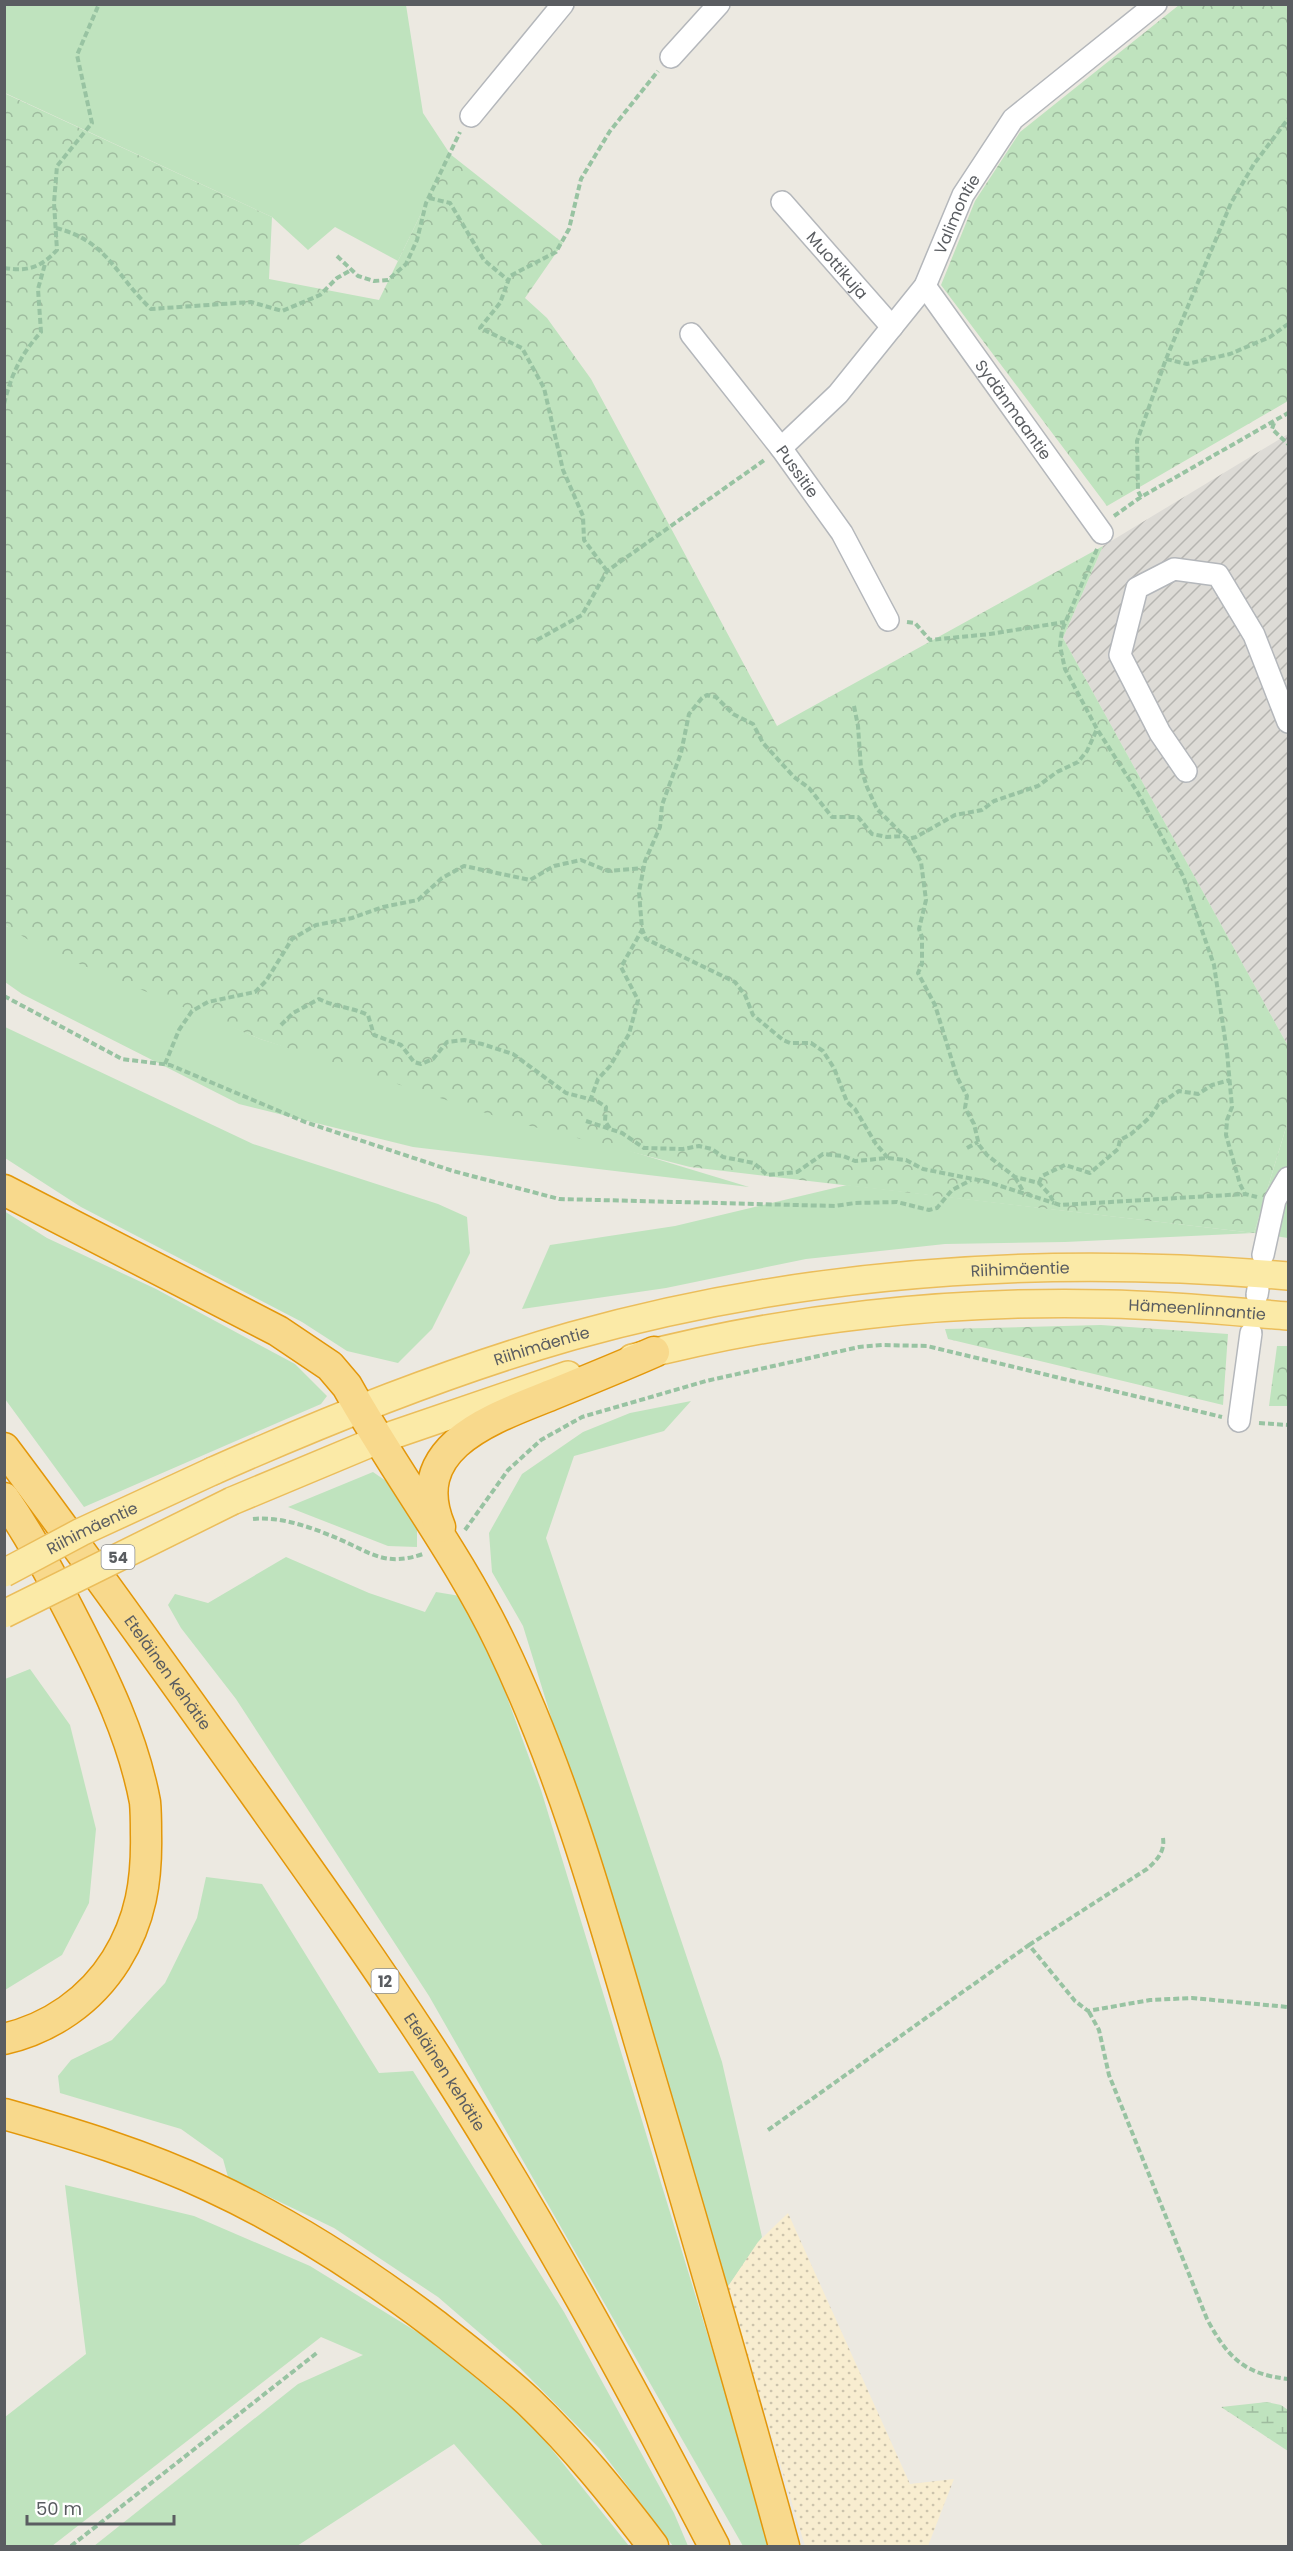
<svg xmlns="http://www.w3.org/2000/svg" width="1293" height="2551" font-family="Poppins,sans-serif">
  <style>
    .industrial { fill: url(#industrial-furrows) }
    .green { fill: #bfe3be }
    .forest { fill: url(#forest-crowns) }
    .wetland { fill: url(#wetland-marsh) }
    .sand { fill: url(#sand-dots) }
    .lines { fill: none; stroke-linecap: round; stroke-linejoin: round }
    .minor-casing { stroke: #b4b7bb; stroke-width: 24 }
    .major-casing { stroke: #ebbd5b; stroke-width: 30 }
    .highway-casing { stroke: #e3970a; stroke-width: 33 }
    .path { stroke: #98c3a2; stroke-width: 4; stroke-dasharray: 6 3; stroke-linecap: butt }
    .minor { stroke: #fff; stroke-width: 21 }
    .major { stroke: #fbeaa7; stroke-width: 27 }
    .highway { stroke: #f8d98c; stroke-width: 30 }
    .major-bridge-casing { stroke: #ebbd5b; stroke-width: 30; stroke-linecap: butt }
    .major-bridge { stroke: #fbeaa7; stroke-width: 27 }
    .labels { text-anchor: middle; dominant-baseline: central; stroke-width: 4.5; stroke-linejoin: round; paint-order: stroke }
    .shield { fill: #fff; stroke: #8c8e90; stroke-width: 1.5 }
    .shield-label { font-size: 15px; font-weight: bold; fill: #5a5d61 }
    .street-label { font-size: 16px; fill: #5a5d61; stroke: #fff }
  </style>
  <defs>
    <pattern id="industrial-furrows" width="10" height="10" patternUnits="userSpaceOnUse" patternTransform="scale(1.5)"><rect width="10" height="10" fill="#dddbd6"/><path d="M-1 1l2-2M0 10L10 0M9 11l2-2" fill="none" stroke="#b6b5b1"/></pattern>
    <pattern id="forest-crowns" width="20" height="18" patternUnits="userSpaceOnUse" patternTransform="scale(1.5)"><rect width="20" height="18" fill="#bfe3be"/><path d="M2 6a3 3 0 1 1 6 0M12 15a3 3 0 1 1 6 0" fill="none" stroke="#9ebb9e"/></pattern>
    <pattern id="wetland-marsh" width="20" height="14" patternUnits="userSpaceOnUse" patternTransform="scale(1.5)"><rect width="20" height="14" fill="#bfe3be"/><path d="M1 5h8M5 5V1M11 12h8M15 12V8" fill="none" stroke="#9ebb9e"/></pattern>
    <pattern id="sand-dots" width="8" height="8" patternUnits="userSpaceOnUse" patternTransform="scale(1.5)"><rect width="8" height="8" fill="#f8edd0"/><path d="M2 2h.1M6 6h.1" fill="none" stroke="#ccc3ac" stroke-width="1.8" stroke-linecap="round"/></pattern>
  </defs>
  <rect width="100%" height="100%" fill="#ece9e1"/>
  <!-- industrial -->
  <path class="industrial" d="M 1288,434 L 1288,1046 L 1063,638 L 1103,546 Z"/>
  <!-- green -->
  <path class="green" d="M 5,5 L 406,5 L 423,113 L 450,154 L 398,261 L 335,227 L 308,250 L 272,217 L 5,93 Z
    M 4,925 L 260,1039 L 749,1187 L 413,1147 L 239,1104 L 22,994 L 5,982 Z
    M 5,1027 L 253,1144 L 438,1204 L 467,1217 L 470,1253 L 432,1329 L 398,1363 L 347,1351 L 302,1322 L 81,1207 L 5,1158 Z
    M 1288,1121 L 1288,1238 L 1254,1233 L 1065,1242 L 945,1244 L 806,1259 L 666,1288 L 522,1309 L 550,1245 L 675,1226 L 847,1185 L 1254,1233 Z
    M 4,1211 L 47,1238 L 156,1289 L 295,1364 L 327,1396 L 321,1404 L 84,1507 L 5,1399 Z
    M 691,1401 L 664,1431 L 574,1456 L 546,1538 L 722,2062 L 762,2237 L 727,2288 L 523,1626 L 492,1572 L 489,1533 L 522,1474 L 583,1432 L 630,1413 Z
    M 373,1472 L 386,1481 L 417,1529 L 417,1547 L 388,1546 L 288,1507 Z
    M 286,1557 L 369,1593 L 425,1612 L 436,1592 L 460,1596 L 493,1659 L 541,1790 L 772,2546 L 743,2546 L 429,1996 L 236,1699 L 181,1628 L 168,1605 L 175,1594 L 208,1603 Z
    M 30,1669 L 70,1725 L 96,1829 L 89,1903 L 62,1955 L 5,1990 L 5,1679 Z
    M 206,1877 L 262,1884 L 379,2073 L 413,2071 L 564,2312 L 674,2513 L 688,2546 L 673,2546 L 599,2448 L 519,2367 L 438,2297 L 334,2228 L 228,2177 L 223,2159 L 181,2129 L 60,2093 L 58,2076 L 71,2060 L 112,2040 L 165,1983 L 197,1918 Z
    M 65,2185 L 194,2216 L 310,2266 L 435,2343 L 534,2427 L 629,2546 L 543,2546 L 454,2444 L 297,2546 L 94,2546 L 298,2384 L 363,2355 L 321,2337 L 52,2546 L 5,2546 L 5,2417 L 86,2354 Z"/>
  <!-- forest -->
  <path class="forest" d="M 1179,5 L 1288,5 L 1288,401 L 1107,506 L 941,285 L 975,201 L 1020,132 Z
    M 4,93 L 272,217 L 269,279 L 379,300 L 450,154 L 563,243 L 525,298 L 547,318 L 591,379 L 777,726 L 1103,546 L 1063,638 L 1288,1046 L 1288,1121 L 1254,1233 L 690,1167 L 507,1120 L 260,1039 L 41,948 L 5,925 Z
    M 1101,1325 L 1228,1334 L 1223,1405 L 948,1339 L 945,1329 Z
    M 1277,1346 L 1288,1346 L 1288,1406 L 1269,1406 Z"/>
  <!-- wetland -->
  <path class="wetland" d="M 1267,2402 L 1281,2405 L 1288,2410 L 1288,2451 L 1221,2407 Z"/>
  <!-- sand -->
  <path class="sand" d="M 788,2213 L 910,2484 L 954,2479 L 928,2546 L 805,2546 L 727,2288 L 758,2242 Z"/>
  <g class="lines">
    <defs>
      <g id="minor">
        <path d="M 671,57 L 719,4"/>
        <path d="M 471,116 L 563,4"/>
        <path id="s1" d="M 782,202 L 892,327"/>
        <path id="s2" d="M 925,286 L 1102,533"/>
        <path id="s3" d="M 691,334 L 781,448 L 842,533 L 888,620"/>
        <path id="s4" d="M 781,448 L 838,394 L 925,286 L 963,195 L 1013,119 L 1156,4"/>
        <path d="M 1186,771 L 1160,733 L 1120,655 L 1137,588 L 1174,569 L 1218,575 L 1254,635 L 1288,722"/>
        <path d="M 1263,1255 L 1275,1200 L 1288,1178"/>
        <path d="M 1257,1295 L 1258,1289"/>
        <path d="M 1239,1421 L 1251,1333"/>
      </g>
      <g id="major">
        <path id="s5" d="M 632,1358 C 785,1318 949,1300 1108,1304 C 1168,1305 1228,1311 1288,1316"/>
        <path id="s6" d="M 213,1471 C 330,1419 449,1371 572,1336 C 805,1271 1048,1255 1288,1276"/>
        <path d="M 232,1501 L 378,1440 L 568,1375"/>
      </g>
      <g id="highway">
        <path d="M 4,1190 L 278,1331 L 330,1366 L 347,1386 C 396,1474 458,1554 501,1644 C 562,1771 600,1906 639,2040 C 689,2209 738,2377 784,2546"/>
        <path id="s7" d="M 4,1448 C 86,1557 165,1668 244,1779 C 311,1873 379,1968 442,2066 C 541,2221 629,2383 714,2546"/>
        <path d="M 4,1498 C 31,1537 53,1579 74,1620 C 104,1678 133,1738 145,1802 C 146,1812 146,1823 146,1834 C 147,1880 141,1920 116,1960 C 91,2000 51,2028 4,2039"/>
        <path d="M 440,1527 C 406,1446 494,1418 551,1395 C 585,1381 620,1367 654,1352"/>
        <path d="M 4,2114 C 75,2134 144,2155 210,2186 C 290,2223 364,2271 434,2324 C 466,2349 499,2374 529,2402 C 575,2446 615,2496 653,2546"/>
      </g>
    </defs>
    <!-- minor casing -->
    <use href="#minor" class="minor-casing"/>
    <!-- major casing -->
    <use href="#major" class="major-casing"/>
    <!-- highway casing -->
    <use href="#highway" class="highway-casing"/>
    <!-- path -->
    <path class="path" d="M 429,198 L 450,203 L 484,260 L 509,281
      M 56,228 C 108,241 115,275 151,309 L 251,302 L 282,311 L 320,295 L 337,278 L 351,270
      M 337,256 L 358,276 L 374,281 L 388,280 L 406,264 L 417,240 L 426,203 L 460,132
      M 4,268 C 28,272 41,267 57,250 L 54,203 L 57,166 L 92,123 L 77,55 L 99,4
      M 1166,359 L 1187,364 L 1230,354 L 1270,337 L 1288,324
      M 4,404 C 11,375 21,354 41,332 L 38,289 L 45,264
      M 1274,423 L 1272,429 L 1288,444
      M 1141,497 L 1138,491 L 1137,441 L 1166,359 L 1231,203 L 1254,164 L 1288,119
      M 1114,516 L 1141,497 L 1288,413
      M 1097,549 L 1062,630 L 1060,646 L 1065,669 L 1097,729 L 1138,793 L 1183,876 L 1214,965 L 1227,1052 L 1232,1107 L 1227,1120 L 1226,1135 L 1240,1184 L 1245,1194
      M 607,571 L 584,540 L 583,516 L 563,470 L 544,388 L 522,348 L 480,328 L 500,303 L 510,276 L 556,252 L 569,229 L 581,179 L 610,131 L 658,71
      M 907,622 L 915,623 L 930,640 L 990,634 L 1065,622
      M 537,640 L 582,615 L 607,571 L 766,459
      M 854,706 L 858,726 L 861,768 L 867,787 L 877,809 L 904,836
      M 908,840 L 921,862 L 926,900 L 919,929 L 922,937 L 922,964 L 918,973 L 935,1005 L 957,1077 L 967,1096 L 965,1108 L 974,1124 L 979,1145 L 987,1155 L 1015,1177 L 1039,1183 L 1050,1195 L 1054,1203 L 1060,1205 L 1245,1194 L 1257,1197
      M 4,996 L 122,1059 L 170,1065 L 305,1122 L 453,1171 L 559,1199 L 835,1206 L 855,1203 L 897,1202 L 929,1210 L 937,1208 L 952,1190 L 971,1180
      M 281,1025 L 293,1013 L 319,999 C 335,1007 351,1007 368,1015 L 374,1035 L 401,1045 L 414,1062 L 421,1064 L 433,1059 L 447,1042 L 464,1040 L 482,1044 L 513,1054 L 566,1093 L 597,1101 L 606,1107 L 605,1121 L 611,1130
      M 165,1064 L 179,1030 L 192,1011 L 208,1002 L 255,992 L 266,981 L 292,939 L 316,925 L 352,918 L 383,907 L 418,900 L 442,878 L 464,866 L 530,880 L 554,866 L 581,860 L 608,871 L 644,868
      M 590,1101 L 598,1079 L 610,1066 L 629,1034 L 638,1000 L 621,967 L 642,930
      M 586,1121 L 622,1133 L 644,1148 L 683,1149 L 699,1146 L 712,1149 L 723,1157 L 754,1163 L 767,1175 L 797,1172 L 823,1154 L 843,1156 L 855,1161 L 888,1158 L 906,1160 L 923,1169 L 988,1182 L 1054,1203
      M 967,1148 L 978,1142
      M 888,1158 L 876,1144 L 855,1109 L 847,1102 L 834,1068 L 823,1051 L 811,1043 L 790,1043 L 783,1040 L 753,1015 L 745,995 L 735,982 L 646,939 L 642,929 L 639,892 L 645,861 L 660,827 L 662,805 L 681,753 L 689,714 L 702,698 L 707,695 L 716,697 L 733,714 L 753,724 L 763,743 L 794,777 L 809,788 L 832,817 L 858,817 L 872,834 L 887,837 L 904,836 L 908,839 L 916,837 L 955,815 L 982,810 L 994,801 L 1038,786 L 1057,772 L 1078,762 L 1087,751 L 1097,729
      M 1015,1177 L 1024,1193
      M 1039,1183 L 1042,1176 L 1065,1165 L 1090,1173 L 1118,1149 L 1120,1140 L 1131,1134 L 1150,1117 L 1158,1105 L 1179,1091 L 1198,1094 L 1212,1085 L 1230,1080
      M 1259,1423 L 1288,1425
      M 253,1519 C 281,1516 313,1528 339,1539 C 371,1553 385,1567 423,1554
      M 465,1530 L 508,1470 L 541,1440 L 582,1417 L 706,1381 L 859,1347 L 883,1345 L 927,1346 L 1222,1417
      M 1029,1945 L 1147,1869 C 1157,1860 1165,1852 1163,1838
      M 1089,2012 L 1099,2030 L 1109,2075 L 1207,2319 C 1228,2358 1244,2374 1288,2379
      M 768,2130 L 1029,1945 L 1075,2001 L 1088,2011 L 1150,2000 L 1192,1998 L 1288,2007
      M 71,2546 L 318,2352"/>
    <!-- minor -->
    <use href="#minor" class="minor"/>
    <!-- major -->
    <use href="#major" class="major"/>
    <!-- highway -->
    <use href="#highway" class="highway"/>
    <defs>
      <g id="major-bridge">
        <path id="s8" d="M 4,1573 L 81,1532 L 213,1471"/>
        <path d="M 4,1614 L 232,1501"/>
      </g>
    </defs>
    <!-- major-bridge casing -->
    <use href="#major-bridge" class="major-bridge-casing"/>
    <!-- major-bridge -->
    <use href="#major-bridge" class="major-bridge"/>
  </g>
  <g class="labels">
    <!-- shield labels -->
    <g class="shield">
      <rect x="101.5" y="1545" width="33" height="24" rx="4.5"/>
      <rect x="371.5" y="1969" width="27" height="24" rx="4.5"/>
    </g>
    <g class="shield-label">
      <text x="118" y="1557">54</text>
      <text x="385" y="1981">12</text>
    </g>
    <!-- street labels -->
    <g class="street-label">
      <text stroke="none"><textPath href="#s4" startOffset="296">Valimontie</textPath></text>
      <text stroke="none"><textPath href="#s1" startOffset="84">Muottikuja</textPath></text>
      <text stroke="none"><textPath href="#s2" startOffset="152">Sydänmaantie</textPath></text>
      <text stroke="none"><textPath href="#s3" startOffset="174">Pussitie</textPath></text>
      <text stroke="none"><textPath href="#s6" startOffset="838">Riihimäentie</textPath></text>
      <text stroke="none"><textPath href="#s5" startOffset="570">Hämeenlinnantie</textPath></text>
      <text stroke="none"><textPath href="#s6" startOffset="352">Riihimäentie</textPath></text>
      <text stroke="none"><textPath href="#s8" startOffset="99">Riihimäentie</textPath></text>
      <text stroke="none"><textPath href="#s7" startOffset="278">Eteläinen kehätie</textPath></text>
      <text stroke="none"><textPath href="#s7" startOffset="764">Eteläinen kehätie</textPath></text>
    </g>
  </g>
  <!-- border -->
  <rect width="1293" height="2551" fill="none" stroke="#5a5d61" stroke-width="12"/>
  <!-- scale -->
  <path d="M27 2515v9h147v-9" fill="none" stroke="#5a5d61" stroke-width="3"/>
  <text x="36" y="2515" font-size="18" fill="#5a5d61" stroke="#ffffff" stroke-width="4.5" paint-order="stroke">50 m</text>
</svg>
